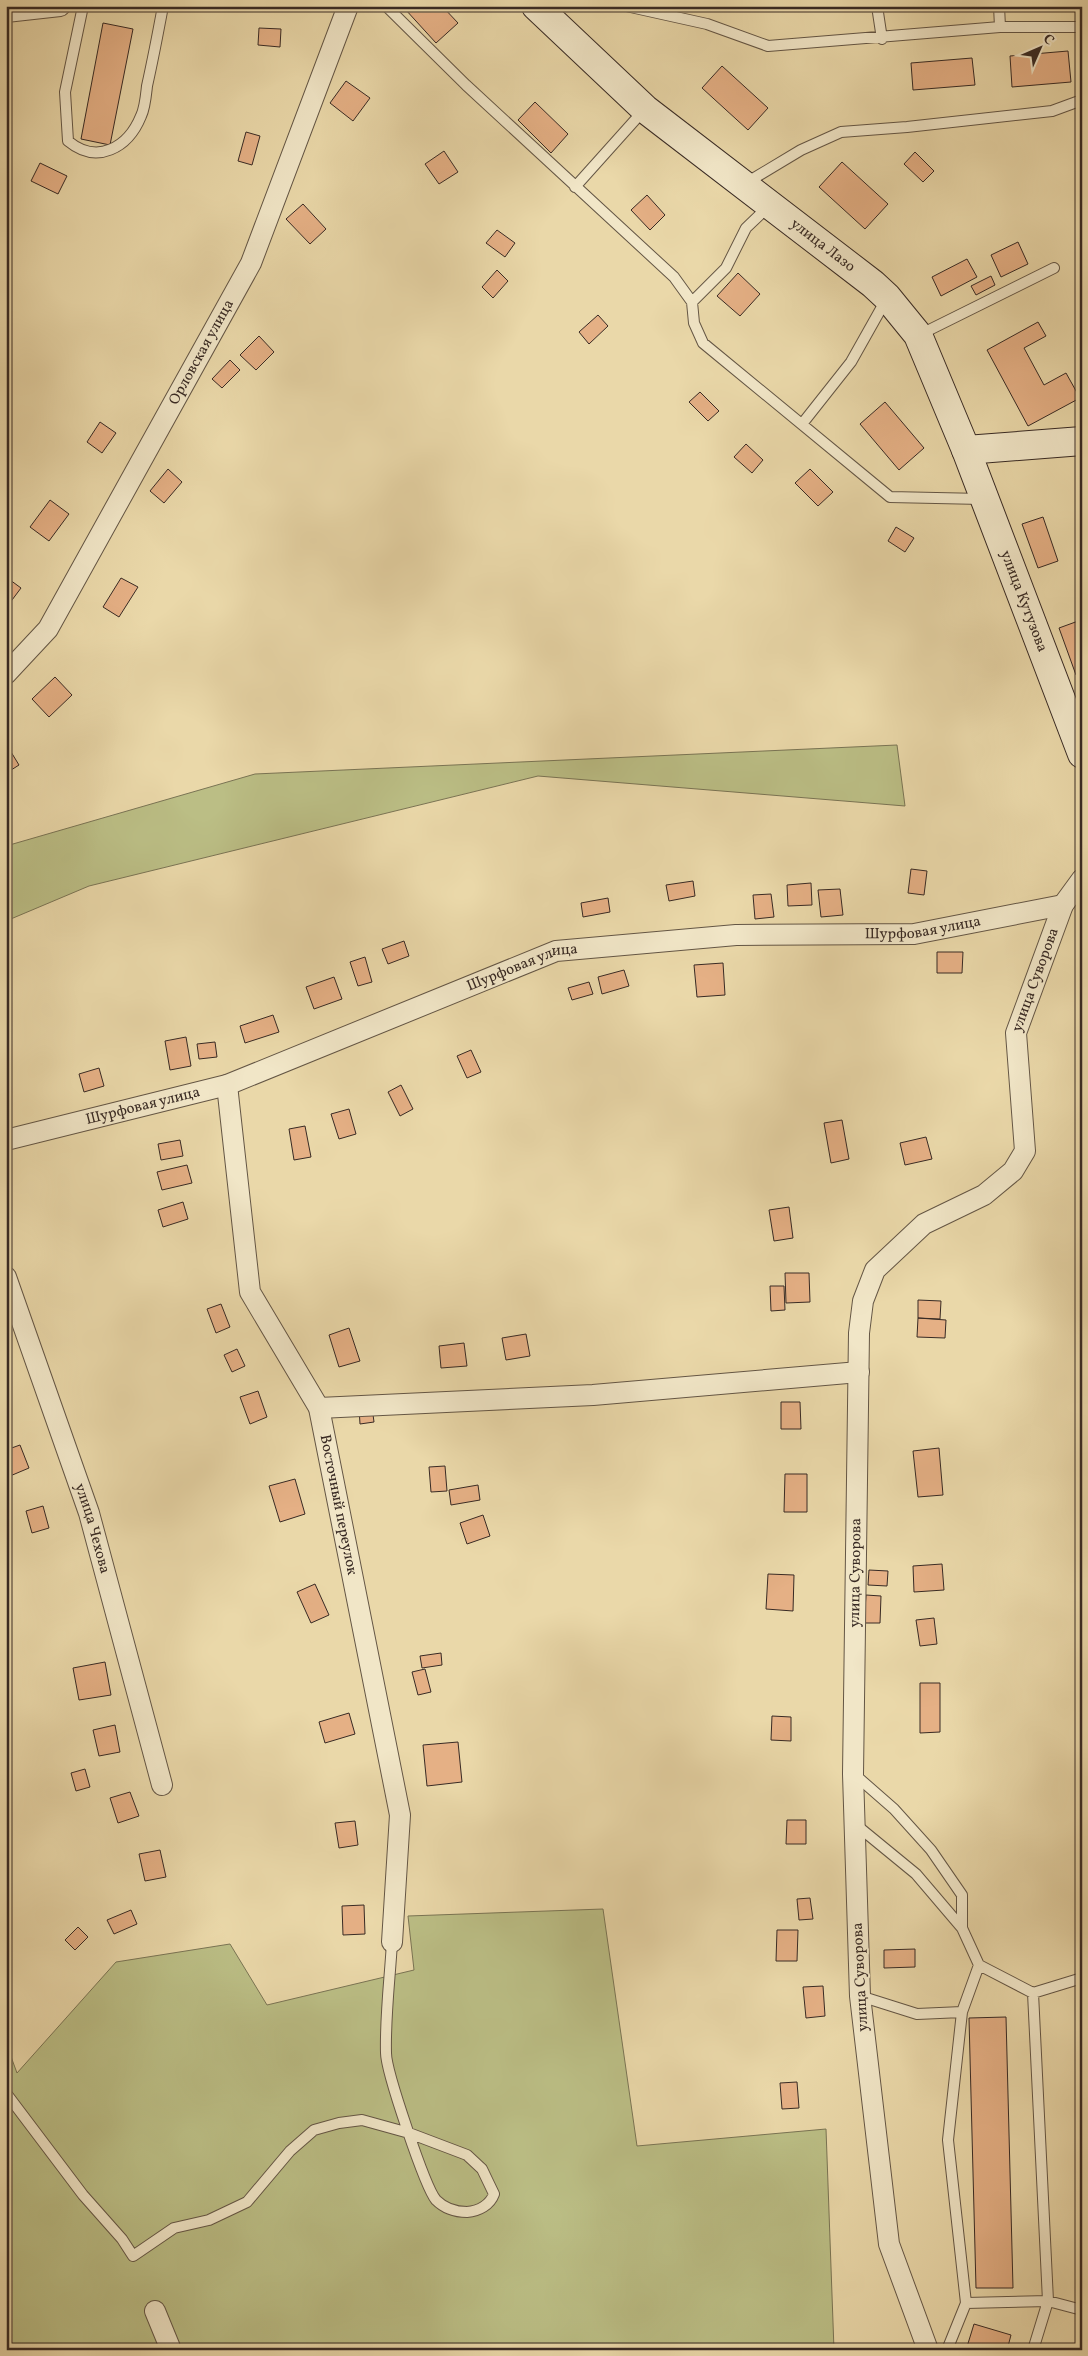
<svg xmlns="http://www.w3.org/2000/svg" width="1088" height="2356" font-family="Vollkorn,serif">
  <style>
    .green { fill: #bbbe85; stroke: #7a7454 }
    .building { fill: #e5b085; stroke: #382a24 }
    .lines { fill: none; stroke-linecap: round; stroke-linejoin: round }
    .lane-casing { stroke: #645645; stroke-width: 12 }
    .street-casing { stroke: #645645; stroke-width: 22 }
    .secondary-casing { stroke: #382a24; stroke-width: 30 }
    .lane { stroke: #f1e6c7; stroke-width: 10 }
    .street { stroke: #f1e6c7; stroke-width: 20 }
    .secondary { stroke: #f1e6c7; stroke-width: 28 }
    .labels { text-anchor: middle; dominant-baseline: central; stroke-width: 4; stroke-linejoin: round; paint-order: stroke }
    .street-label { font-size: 15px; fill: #382a24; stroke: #f1e6c7 }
  </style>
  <rect width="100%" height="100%" fill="#ead8a9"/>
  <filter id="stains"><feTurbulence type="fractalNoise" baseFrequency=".004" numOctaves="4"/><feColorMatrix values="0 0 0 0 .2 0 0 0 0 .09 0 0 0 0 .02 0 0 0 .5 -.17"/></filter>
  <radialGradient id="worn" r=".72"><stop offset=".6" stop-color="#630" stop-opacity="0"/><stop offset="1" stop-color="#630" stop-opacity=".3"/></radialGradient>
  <!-- green -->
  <path class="green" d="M 897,745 L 905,806 L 538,776 L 89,886 L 6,921 L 6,846 L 255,774 Z
    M 603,1909 L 637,2146 L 826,2129 L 834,2350 L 6,2350 L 6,2043 L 17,2073 L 116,1962 L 230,1944 L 267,2005 L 414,1970 L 408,1916 Z"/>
  <!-- building -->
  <path class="building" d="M 408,6 L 442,6 L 458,23 L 436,43 L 405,9 Z
    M 765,6 L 848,6 L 848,10 L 765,11 Z
    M 1013,6 L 1055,6 L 1055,8 L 1013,8 Z
    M 103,23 L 133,29 L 110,145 L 81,139 Z
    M 259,28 L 281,29 L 280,47 L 258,45 Z
    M 1068,51 L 1071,82 L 1012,87 L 1010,56 Z
    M 972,58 L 975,85 L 913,90 L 911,63 Z
    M 722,66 L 768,108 L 748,130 L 702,88 Z
    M 346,81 L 370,98 L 353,121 L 330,103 Z
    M 535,102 L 568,134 L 551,153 L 518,120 Z
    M 246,132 L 260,136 L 252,165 L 238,161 Z
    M 444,151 L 458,172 L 439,184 L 425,164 Z
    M 915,152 L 934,171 L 923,182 L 904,164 Z
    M 842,162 L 888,204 L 865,229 L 819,187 Z
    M 40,163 L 67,176 L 58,194 L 31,181 Z
    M 647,195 L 665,215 L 650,230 L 631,210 Z
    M 303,204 L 326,229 L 310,244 L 286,219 Z
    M 497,230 L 515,243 L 505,257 L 486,243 Z
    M 1018,242 L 1028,264 L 1001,277 L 991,255 Z
    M 967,259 L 977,277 L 941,296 L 932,277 Z
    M 497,270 L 508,281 L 493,298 L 482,287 Z
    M 738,273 L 760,294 L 740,316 L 717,296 Z
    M 991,276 L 995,285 L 976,295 L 971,286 Z
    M 598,315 L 608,326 L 589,344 L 579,332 Z
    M 1038,322 L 1046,336 L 1024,348 L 1044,385 L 1066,373 L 1080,398 L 1028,426 L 987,350 Z
    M 259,336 L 274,352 L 256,370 L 240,355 Z
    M 230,360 L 240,370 L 222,388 L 212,379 Z
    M 700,392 L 719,411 L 708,421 L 689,402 Z
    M 885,402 L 924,448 L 899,470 L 860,424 Z
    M 100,422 L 116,433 L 102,453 L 87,442 Z
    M 746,444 L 763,460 L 752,473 L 734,457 Z
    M 168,469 L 182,482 L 164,503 L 150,491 Z
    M 810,469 L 833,492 L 818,506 L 795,483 Z
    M 50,500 L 69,514 L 49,541 L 30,527 Z
    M 1043,517 L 1058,561 L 1038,568 L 1022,524 Z
    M 896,527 L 914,538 L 905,552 L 888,541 Z
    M 6,577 L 21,588 L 6,608 Z
    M 121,578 L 138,587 L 119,617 L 103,607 Z
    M 1081,620 L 1082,673 L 1076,675 L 1059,628 Z
    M 55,677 L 72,695 L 49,717 L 32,699 Z
    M 8,747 L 19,765 L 8,772 L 6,748 Z
    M 911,869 L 927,871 L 924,895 L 908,893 Z
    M 693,881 L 695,896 L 669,901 L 666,885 Z
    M 811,883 L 812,905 L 788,906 L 787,885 Z
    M 840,889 L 843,915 L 821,917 L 818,890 Z
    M 771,894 L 774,917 L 755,919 L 753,895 Z
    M 608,898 L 610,912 L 583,917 L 581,903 Z
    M 404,941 L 409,956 L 388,964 L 382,949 Z
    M 937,952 L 963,952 L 962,973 L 937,973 Z
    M 365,957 L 372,982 L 358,986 L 350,962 Z
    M 723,963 L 725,995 L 697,997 L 694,965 Z
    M 624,970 L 629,986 L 602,994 L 598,977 Z
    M 334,977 L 342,999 L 314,1009 L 306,987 Z
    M 589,982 L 593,994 L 572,1000 L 568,988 Z
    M 273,1015 L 279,1032 L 245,1043 L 240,1026 Z
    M 186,1037 L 191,1066 L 170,1070 L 165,1041 Z
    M 215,1042 L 217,1057 L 199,1059 L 197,1044 Z
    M 471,1050 L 481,1072 L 467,1078 L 457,1056 Z
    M 99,1068 L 104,1086 L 84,1092 L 79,1074 Z
    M 401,1085 L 413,1109 L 400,1116 L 388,1092 Z
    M 9,1092 L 11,1106 L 6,1107 L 6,1093 Z
    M 349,1109 L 356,1134 L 339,1139 L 331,1114 Z
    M 842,1120 L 849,1159 L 831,1163 L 824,1123 Z
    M 305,1126 L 311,1157 L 294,1160 L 289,1129 Z
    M 926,1137 L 932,1159 L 905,1165 L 900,1143 Z
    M 180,1140 L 183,1156 L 161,1160 L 158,1144 Z
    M 187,1165 L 192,1183 L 162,1190 L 157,1172 Z
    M 183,1202 L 188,1219 L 163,1227 L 158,1210 Z
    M 789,1207 L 793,1238 L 774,1241 L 769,1210 Z
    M 785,1273 L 809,1273 L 810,1302 L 786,1303 Z
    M 770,1286 L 784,1286 L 785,1310 L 771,1311 Z
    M 918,1300 L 941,1301 L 940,1319 L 918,1318 Z
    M 221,1304 L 230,1327 L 216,1333 L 207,1309 Z
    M 918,1318 L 946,1320 L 945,1338 L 917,1337 Z
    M 349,1328 L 360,1361 L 339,1367 L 329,1335 Z
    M 526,1334 L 530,1356 L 506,1360 L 502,1338 Z
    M 464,1343 L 467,1366 L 441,1368 L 439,1346 Z
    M 237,1349 L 245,1366 L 232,1372 L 224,1355 Z
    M 258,1391 L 267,1417 L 250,1424 L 240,1397 Z
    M 781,1402 L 800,1402 L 801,1429 L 781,1429 Z
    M 372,1407 L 374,1422 L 360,1424 L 359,1408 Z
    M 20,1445 L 29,1468 L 10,1476 L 6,1465 L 6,1450 Z
    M 939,1448 L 943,1495 L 918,1497 L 913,1451 Z
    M 445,1466 L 447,1491 L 431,1492 L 429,1467 Z
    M 785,1474 L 807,1474 L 807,1512 L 784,1512 Z
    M 295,1479 L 305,1514 L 280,1522 L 269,1486 Z
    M 478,1485 L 480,1500 L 451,1505 L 449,1490 Z
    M 43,1506 L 49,1528 L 32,1533 L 26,1511 Z
    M 483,1515 L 490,1536 L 467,1544 L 460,1523 Z
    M 942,1564 L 944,1590 L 914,1592 L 913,1566 Z
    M 869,1570 L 888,1571 L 887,1586 L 868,1585 Z
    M 768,1574 L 794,1575 L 793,1611 L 766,1609 Z
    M 315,1584 L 329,1615 L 311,1623 L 297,1592 Z
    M 866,1595 L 881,1596 L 880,1623 L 864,1623 Z
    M 934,1618 L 937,1644 L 920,1646 L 916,1620 Z
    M 441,1653 L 442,1665 L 422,1668 L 420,1656 Z
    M 105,1662 L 111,1695 L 79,1700 L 73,1668 Z
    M 425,1669 L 431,1692 L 418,1695 L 412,1672 Z
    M 920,1683 L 940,1683 L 940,1732 L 920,1733 Z
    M 349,1713 L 355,1734 L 325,1743 L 319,1722 Z
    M 772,1716 L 791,1717 L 791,1741 L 771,1740 Z
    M 115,1725 L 120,1752 L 99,1756 L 93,1730 Z
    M 458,1742 L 462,1782 L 427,1786 L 423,1745 Z
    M 85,1769 L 90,1787 L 76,1791 L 71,1773 Z
    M 130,1792 L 139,1816 L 118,1823 L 110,1798 Z
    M 787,1820 L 806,1820 L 806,1844 L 786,1844 Z
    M 355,1821 L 358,1845 L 339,1848 L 335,1823 Z
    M 160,1850 L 166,1877 L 145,1881 L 139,1854 Z
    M 810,1898 L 813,1919 L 799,1920 L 797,1899 Z
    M 364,1905 L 365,1934 L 343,1935 L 342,1906 Z
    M 131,1910 L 137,1924 L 114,1934 L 107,1920 Z
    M 78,1927 L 88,1937 L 75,1950 L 65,1940 Z
    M 777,1930 L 798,1930 L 797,1961 L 776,1961 Z
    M 915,1949 L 915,1967 L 884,1968 L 884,1950 Z
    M 823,1986 L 825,2016 L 806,2018 L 803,1987 Z
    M 1006,2017 L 1013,2288 L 976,2288 L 969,2018 Z
    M 797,2082 L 799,2108 L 782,2109 L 780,2083 Z
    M 974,2324 L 1011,2335 L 1007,2350 L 966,2350 Z"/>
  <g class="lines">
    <defs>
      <path id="lane" d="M 83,6 L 65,92 L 68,141 C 97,165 128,148 141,116 C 145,108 146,95 147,86 C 153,59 158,33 163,6
        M 386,6 L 466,85 L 674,277 L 692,302 L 694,323 L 703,343 L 890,497 L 982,499
        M 626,6 L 707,24 L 768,46 L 1000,27 L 1082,27
        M 877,6 L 882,39
        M 999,6 L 1000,27
        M 746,183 L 801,150 L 841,132 L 907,127 L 1052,111 L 1082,100
        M 575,187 L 644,110
        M 692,302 L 726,268 L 746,228 L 769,206
        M 919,335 L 1054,268
        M 802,424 L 851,362 L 887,298
        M 854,1774 L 894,1809 L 931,1850 L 962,1895 L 962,1928
        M 855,1824 L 916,1874 L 962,1928 L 979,1965 L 962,2012 L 948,2140 L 966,2303 L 947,2350
        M 979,1965 L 1033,1993 L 1082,1978
        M 1033,1993 L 1048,2301 L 1033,2350
        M 860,1996 L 917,2014 L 962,2012
        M 6,2093 L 83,2195 L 122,2239 L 133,2256 L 174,2228 L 209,2220 L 247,2202 L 290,2151 L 314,2130 L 339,2123 L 362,2120 L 409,2133 L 467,2155 L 482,2169 L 494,2194 C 490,2205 479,2211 467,2212 C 456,2212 445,2209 436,2200 C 425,2187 386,2071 386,2053 C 385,2016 390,1978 392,1942
        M 966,2303 L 1048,2301 L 1082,2310"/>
      <g id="street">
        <path d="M 6,12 L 60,6"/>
        <path id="s1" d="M 6,674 L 48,629 L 251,263 L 348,6"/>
        <path id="s2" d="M 227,1085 L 250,1292 L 319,1408 L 400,1815 L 392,1942"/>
        <path id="s3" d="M 6,1140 L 227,1085 L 556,951 L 736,935 L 914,934 L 1063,905"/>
        <path id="s4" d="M 6,1277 L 89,1513 L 162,1785"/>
        <path d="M 319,1408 L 593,1395 L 859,1372"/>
        <path d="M 155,2311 L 171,2350"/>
        <path id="s5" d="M 928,2350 L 889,2244 L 860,1996 L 853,1774 L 859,1333 L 863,1301 L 875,1270 L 924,1224 L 984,1195 L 1013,1171 L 1025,1151 L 1016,1033 L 1063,905 L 1082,879"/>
      </g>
      <g id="secondary">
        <path id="s6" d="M 536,6 L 645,109 L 873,284 L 887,297 L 918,335 L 966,450 L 1082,754"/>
        <path d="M 966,450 L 1082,441"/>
      </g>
    </defs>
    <!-- lane casing -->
    <use href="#lane" class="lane-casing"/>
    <!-- street casing -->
    <use href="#street" class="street-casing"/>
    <!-- secondary casing -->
    <use href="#secondary" class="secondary-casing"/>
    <!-- lane -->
    <use href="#lane" class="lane"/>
    <!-- street -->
    <use href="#street" class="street"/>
    <!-- secondary -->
    <use href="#secondary" class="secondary"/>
  </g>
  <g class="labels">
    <!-- street labels -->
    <g class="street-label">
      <text stroke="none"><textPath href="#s6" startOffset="374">улица Лазо</textPath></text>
      <text stroke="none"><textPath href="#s1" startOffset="378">Орловская улица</textPath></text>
      <text stroke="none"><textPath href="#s6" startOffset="792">улица Кутузова</textPath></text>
      <text stroke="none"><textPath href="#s3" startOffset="951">Шурфовая улица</textPath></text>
      <text stroke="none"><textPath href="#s3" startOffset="546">Шурфовая улица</textPath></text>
      <text stroke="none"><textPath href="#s5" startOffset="1461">улица Суворова</textPath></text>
      <text stroke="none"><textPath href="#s3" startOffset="141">Шурфовая улица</textPath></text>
      <text stroke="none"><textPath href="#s2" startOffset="442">Восточный переулок</textPath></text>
      <text stroke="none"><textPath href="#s4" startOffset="266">улица Чехова</textPath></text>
      <text stroke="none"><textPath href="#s5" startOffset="786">улица Суворова</textPath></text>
      <text transform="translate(861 1977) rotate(-93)">улица Суворова</text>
    </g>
  </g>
  <!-- margin -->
  <rect width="1088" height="2356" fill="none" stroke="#ead8a9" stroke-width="25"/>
  <rect x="8" y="8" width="1073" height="2341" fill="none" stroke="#382a24" stroke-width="2.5"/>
  <rect x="12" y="12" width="1063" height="2331" fill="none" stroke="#382a24"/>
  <!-- north arrow -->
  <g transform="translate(1040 48) rotate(45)" stroke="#f1e6c7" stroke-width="4" paint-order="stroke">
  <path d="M0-4L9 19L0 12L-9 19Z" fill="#382a24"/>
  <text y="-8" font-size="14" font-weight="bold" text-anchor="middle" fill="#382a24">С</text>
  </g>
  <rect width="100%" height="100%" filter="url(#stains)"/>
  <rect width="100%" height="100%" fill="url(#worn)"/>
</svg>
